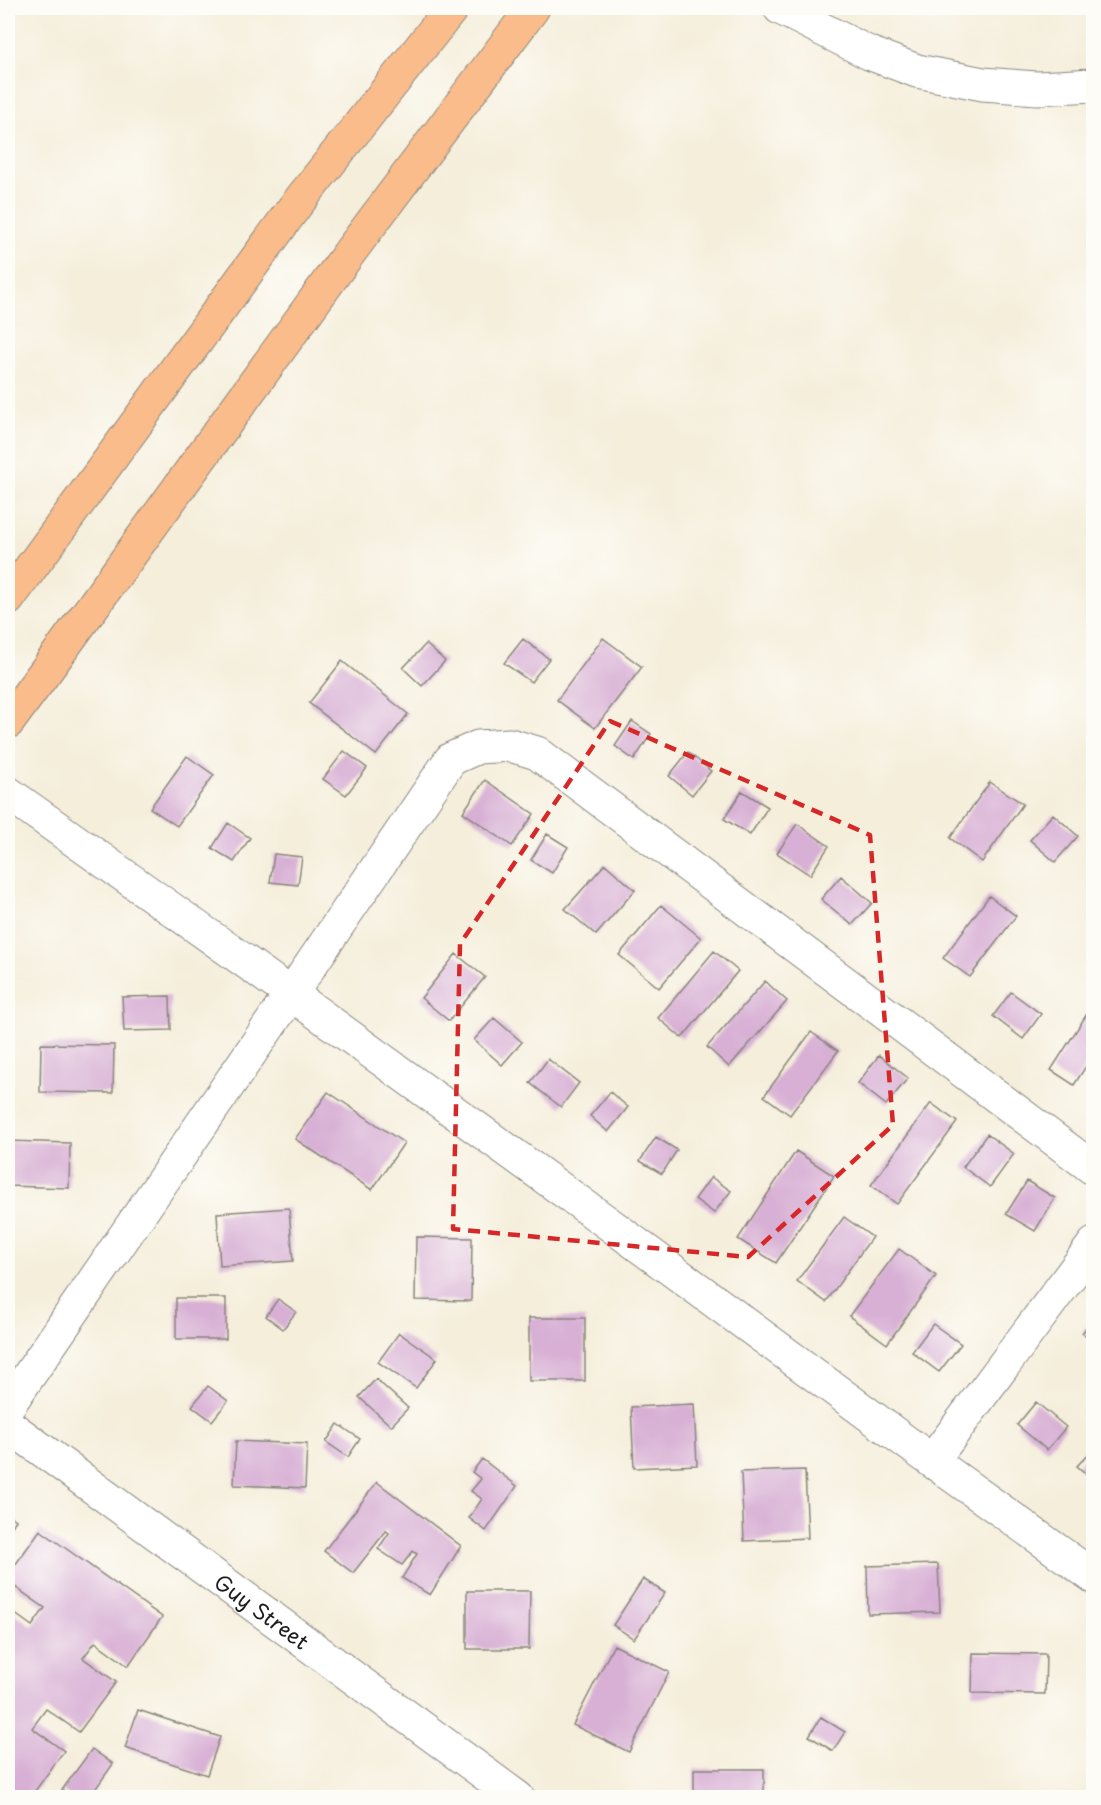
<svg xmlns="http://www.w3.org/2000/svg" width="1101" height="1805" font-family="'Playpen Sans',sans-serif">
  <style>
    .building { fill: #d8b0d5 }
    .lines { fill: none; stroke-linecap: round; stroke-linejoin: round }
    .minor-casing { stroke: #88857c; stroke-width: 35 }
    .highway-casing { stroke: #88857c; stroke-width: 35 }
    .minor { stroke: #fff; stroke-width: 33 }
    .highway { stroke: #fabc8b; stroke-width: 33 }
    .rail { stroke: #1c1c1c; stroke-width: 4.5; stroke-dasharray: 9 4.5; stroke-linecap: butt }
    .marked { fill: none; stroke: #d62828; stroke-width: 4.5; stroke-dasharray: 12 8; stroke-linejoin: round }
    .labels { text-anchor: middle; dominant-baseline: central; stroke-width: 4.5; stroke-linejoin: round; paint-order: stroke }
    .street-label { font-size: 21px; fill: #1c1c1c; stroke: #fdfcf7 }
  </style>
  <rect width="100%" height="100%" fill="#fdfcf7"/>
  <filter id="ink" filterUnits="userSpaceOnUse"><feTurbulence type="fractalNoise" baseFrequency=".0167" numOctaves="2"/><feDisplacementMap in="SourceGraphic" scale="12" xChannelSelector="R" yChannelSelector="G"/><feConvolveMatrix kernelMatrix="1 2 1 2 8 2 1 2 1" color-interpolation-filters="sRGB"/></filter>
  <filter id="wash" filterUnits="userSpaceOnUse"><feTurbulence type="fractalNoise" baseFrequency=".008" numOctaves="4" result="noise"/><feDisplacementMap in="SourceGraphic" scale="24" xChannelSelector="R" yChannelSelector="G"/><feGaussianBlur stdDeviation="1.35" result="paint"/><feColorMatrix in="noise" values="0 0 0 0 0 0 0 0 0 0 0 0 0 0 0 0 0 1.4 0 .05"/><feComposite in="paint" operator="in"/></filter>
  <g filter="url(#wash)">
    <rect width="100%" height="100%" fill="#f5eedb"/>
    <g id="blocks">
      <!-- building -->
      <path class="building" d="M 603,638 L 642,667 L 595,728 L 557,700 Z
        M 523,639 L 549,659 L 531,682 L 504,663 Z
        M 426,644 L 445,661 L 422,686 L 403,668 Z
        M 342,661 L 408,714 L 376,755 L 309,703 Z
        M 632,721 L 651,734 L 634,760 L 615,746 Z
        M 344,751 L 367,768 L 346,795 L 323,779 Z
        M 688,752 L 711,771 L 692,795 L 669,776 Z
        M 187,756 L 214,775 L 177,826 L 150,808 Z
        M 485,780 L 534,814 L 512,846 L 463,812 Z
        M 990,782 L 1023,804 L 982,862 L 950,838 Z
        M 742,791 L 768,807 L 750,835 L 724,819 Z
        M 1053,814 L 1078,836 L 1055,862 L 1030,840 Z
        M 228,823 L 250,838 L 234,862 L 212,848 Z
        M 797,824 L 829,846 L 810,875 L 777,853 Z
        M 547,834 L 568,847 L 552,873 L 531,860 Z
        M 274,854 L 302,857 L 298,885 L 270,882 Z
        M 605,864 L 635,890 L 596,935 L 565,909 Z
        M 841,876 L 872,903 L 852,925 L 821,899 Z
        M 989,896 L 1016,916 L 970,977 L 943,958 Z
        M 661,905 L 701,938 L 659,988 L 619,955 Z
        M 714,951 L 738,971 L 682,1038 L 658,1018 Z
        M 456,954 L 485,977 L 449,1021 L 421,998 Z
        M 765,981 L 787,1001 L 729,1067 L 707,1047 Z
        M 1011,992 L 1041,1014 L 1023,1039 L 993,1016 Z
        M 170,996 L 171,1030 L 124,1031 L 122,997 Z
        M 1094,1003 L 1094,1054 L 1074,1085 L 1051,1070 Z
        M 494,1018 L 522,1042 L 502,1065 L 474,1040 Z
        M 811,1032 L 838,1051 L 790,1115 L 764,1096 Z
        M 41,1044 L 114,1045 L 113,1093 L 40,1092 Z
        M 879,1055 L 908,1078 L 886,1105 L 858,1083 Z
        M 548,1059 L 579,1083 L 561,1107 L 530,1083 Z
        M 328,1092 L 404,1143 L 372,1190 L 295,1139 Z
        M 610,1092 L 628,1107 L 608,1132 L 590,1116 Z
        M 931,1103 L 957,1122 L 897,1204 L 871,1185 Z
        M 987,1134 L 1014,1154 L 990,1187 L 963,1167 Z
        M 656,1137 L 677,1150 L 662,1174 L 640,1161 Z
        M 8,1141 L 70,1143 L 69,1188 L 8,1186 Z
        M 796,1151 L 834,1176 L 776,1263 L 738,1239 Z
        M 711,1177 L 731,1191 L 714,1213 L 695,1199 Z
        M 1027,1181 L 1055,1198 L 1035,1231 L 1006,1214 Z
        M 289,1208 L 293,1261 L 220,1266 L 217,1213 Z
        M 844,1217 L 872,1237 L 826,1302 L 797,1281 Z
        M 416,1237 L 472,1238 L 471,1301 L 415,1300 Z
        M 899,1249 L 936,1276 L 887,1344 L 849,1316 Z
        M 176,1298 L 226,1298 L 226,1339 L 176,1339 Z
        M 278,1299 L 296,1312 L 283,1329 L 266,1316 Z
        M 1094,1317 L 1094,1341 L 1082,1333 Z
        M 529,1318 L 585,1318 L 585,1381 L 529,1381 Z
        M 933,1324 L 961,1344 L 939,1372 L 912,1352 Z
        M 399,1333 L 437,1359 L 416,1388 L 378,1362 Z
        M 376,1379 L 408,1408 L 391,1426 L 359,1397 Z
        M 208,1386 L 228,1401 L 212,1421 L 192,1406 Z
        M 1036,1402 L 1066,1427 L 1047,1450 L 1017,1425 Z
        M 694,1404 L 697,1465 L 634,1468 L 631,1407 Z
        M 338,1424 L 360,1439 L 348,1457 L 326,1442 Z
        M 236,1441 L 307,1444 L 305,1488 L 234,1485 Z
        M 1094,1448 L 1094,1481 L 1077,1466 Z
        M 482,1459 L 517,1486 L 486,1531 L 469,1518 L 482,1499 L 471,1491 L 481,1479 L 472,1472 Z
        M 805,1470 L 808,1538 L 744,1541 L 741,1472 Z
        M 377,1482 L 461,1546 L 430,1595 L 402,1578 L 417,1554 L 413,1551 L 402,1565 L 378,1549 L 389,1533 L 386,1531 L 353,1573 L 324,1551 Z
        M 8,1514 L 16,1520 L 8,1533 Z
        M 40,1530 L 162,1617 L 128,1666 L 95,1642 L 83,1658 L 116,1682 L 79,1732 L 46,1709 L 32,1728 L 64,1751 L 30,1798 L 14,1798 L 8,1793 L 8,1616 L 11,1611 L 32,1626 L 45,1608 L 8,1582 L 8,1575 Z
        M 938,1564 L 940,1612 L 868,1614 L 867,1566 Z
        M 643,1579 L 665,1593 L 634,1639 L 613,1625 Z
        M 467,1591 L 530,1591 L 529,1649 L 467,1649 Z
        M 614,1645 L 669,1672 L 629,1752 L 573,1725 Z
        M 973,1653 L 1046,1654 L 1045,1694 L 972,1693 Z
        M 138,1710 L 220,1737 L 207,1775 L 125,1748 Z
        M 821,1717 L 845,1732 L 833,1751 L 809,1736 Z
        M 92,1749 L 113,1764 L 89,1798 L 72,1798 L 62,1790 Z
        M 694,1769 L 764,1769 L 764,1798 L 694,1798 Z
        M 1063,1795 L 1094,1795 L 1094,1798 L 1063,1798 Z"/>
    </g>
  </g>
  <g filter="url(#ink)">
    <use href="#blocks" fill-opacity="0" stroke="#88857c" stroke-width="1.5"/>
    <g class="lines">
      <defs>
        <g id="minor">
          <path d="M 780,8 L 869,53 L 917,71 L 983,84 L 1037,88 L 1094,85"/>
          <path d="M 8,793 L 291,994 L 451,759 L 478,747 L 510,745 L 537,753 L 1094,1169"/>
          <path d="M 8,1406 L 291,994 L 608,1223 L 932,1461 L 1094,1577"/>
          <path id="s1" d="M 8,1425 L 518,1798"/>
          <path d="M 932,1461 L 1094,1244"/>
        </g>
        <path id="highway" d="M 8,599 L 296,205 L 452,8
          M 8,722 L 53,661 L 352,249 L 533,8"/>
      </defs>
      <!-- minor casing -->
      <use href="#minor" class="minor-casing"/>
      <!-- highway casing -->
      <use href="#highway" class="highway-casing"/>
      <!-- minor -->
      <use href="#minor" class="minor"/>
      <!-- highway -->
      <use href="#highway" class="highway"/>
      <!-- rail -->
      <path class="rail" d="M 8,18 L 14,8"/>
    </g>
  </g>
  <!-- marked area -->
  <path class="marked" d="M 610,721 L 870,835 L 893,1125 L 748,1257 L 453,1229 L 460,944 Z"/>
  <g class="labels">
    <!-- street labels -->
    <g class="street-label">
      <text stroke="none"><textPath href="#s1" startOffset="315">Guy Street</textPath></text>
    </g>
  </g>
  <!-- margin -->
  <rect width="1101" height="1805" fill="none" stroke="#fdfcf7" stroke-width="30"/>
</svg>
